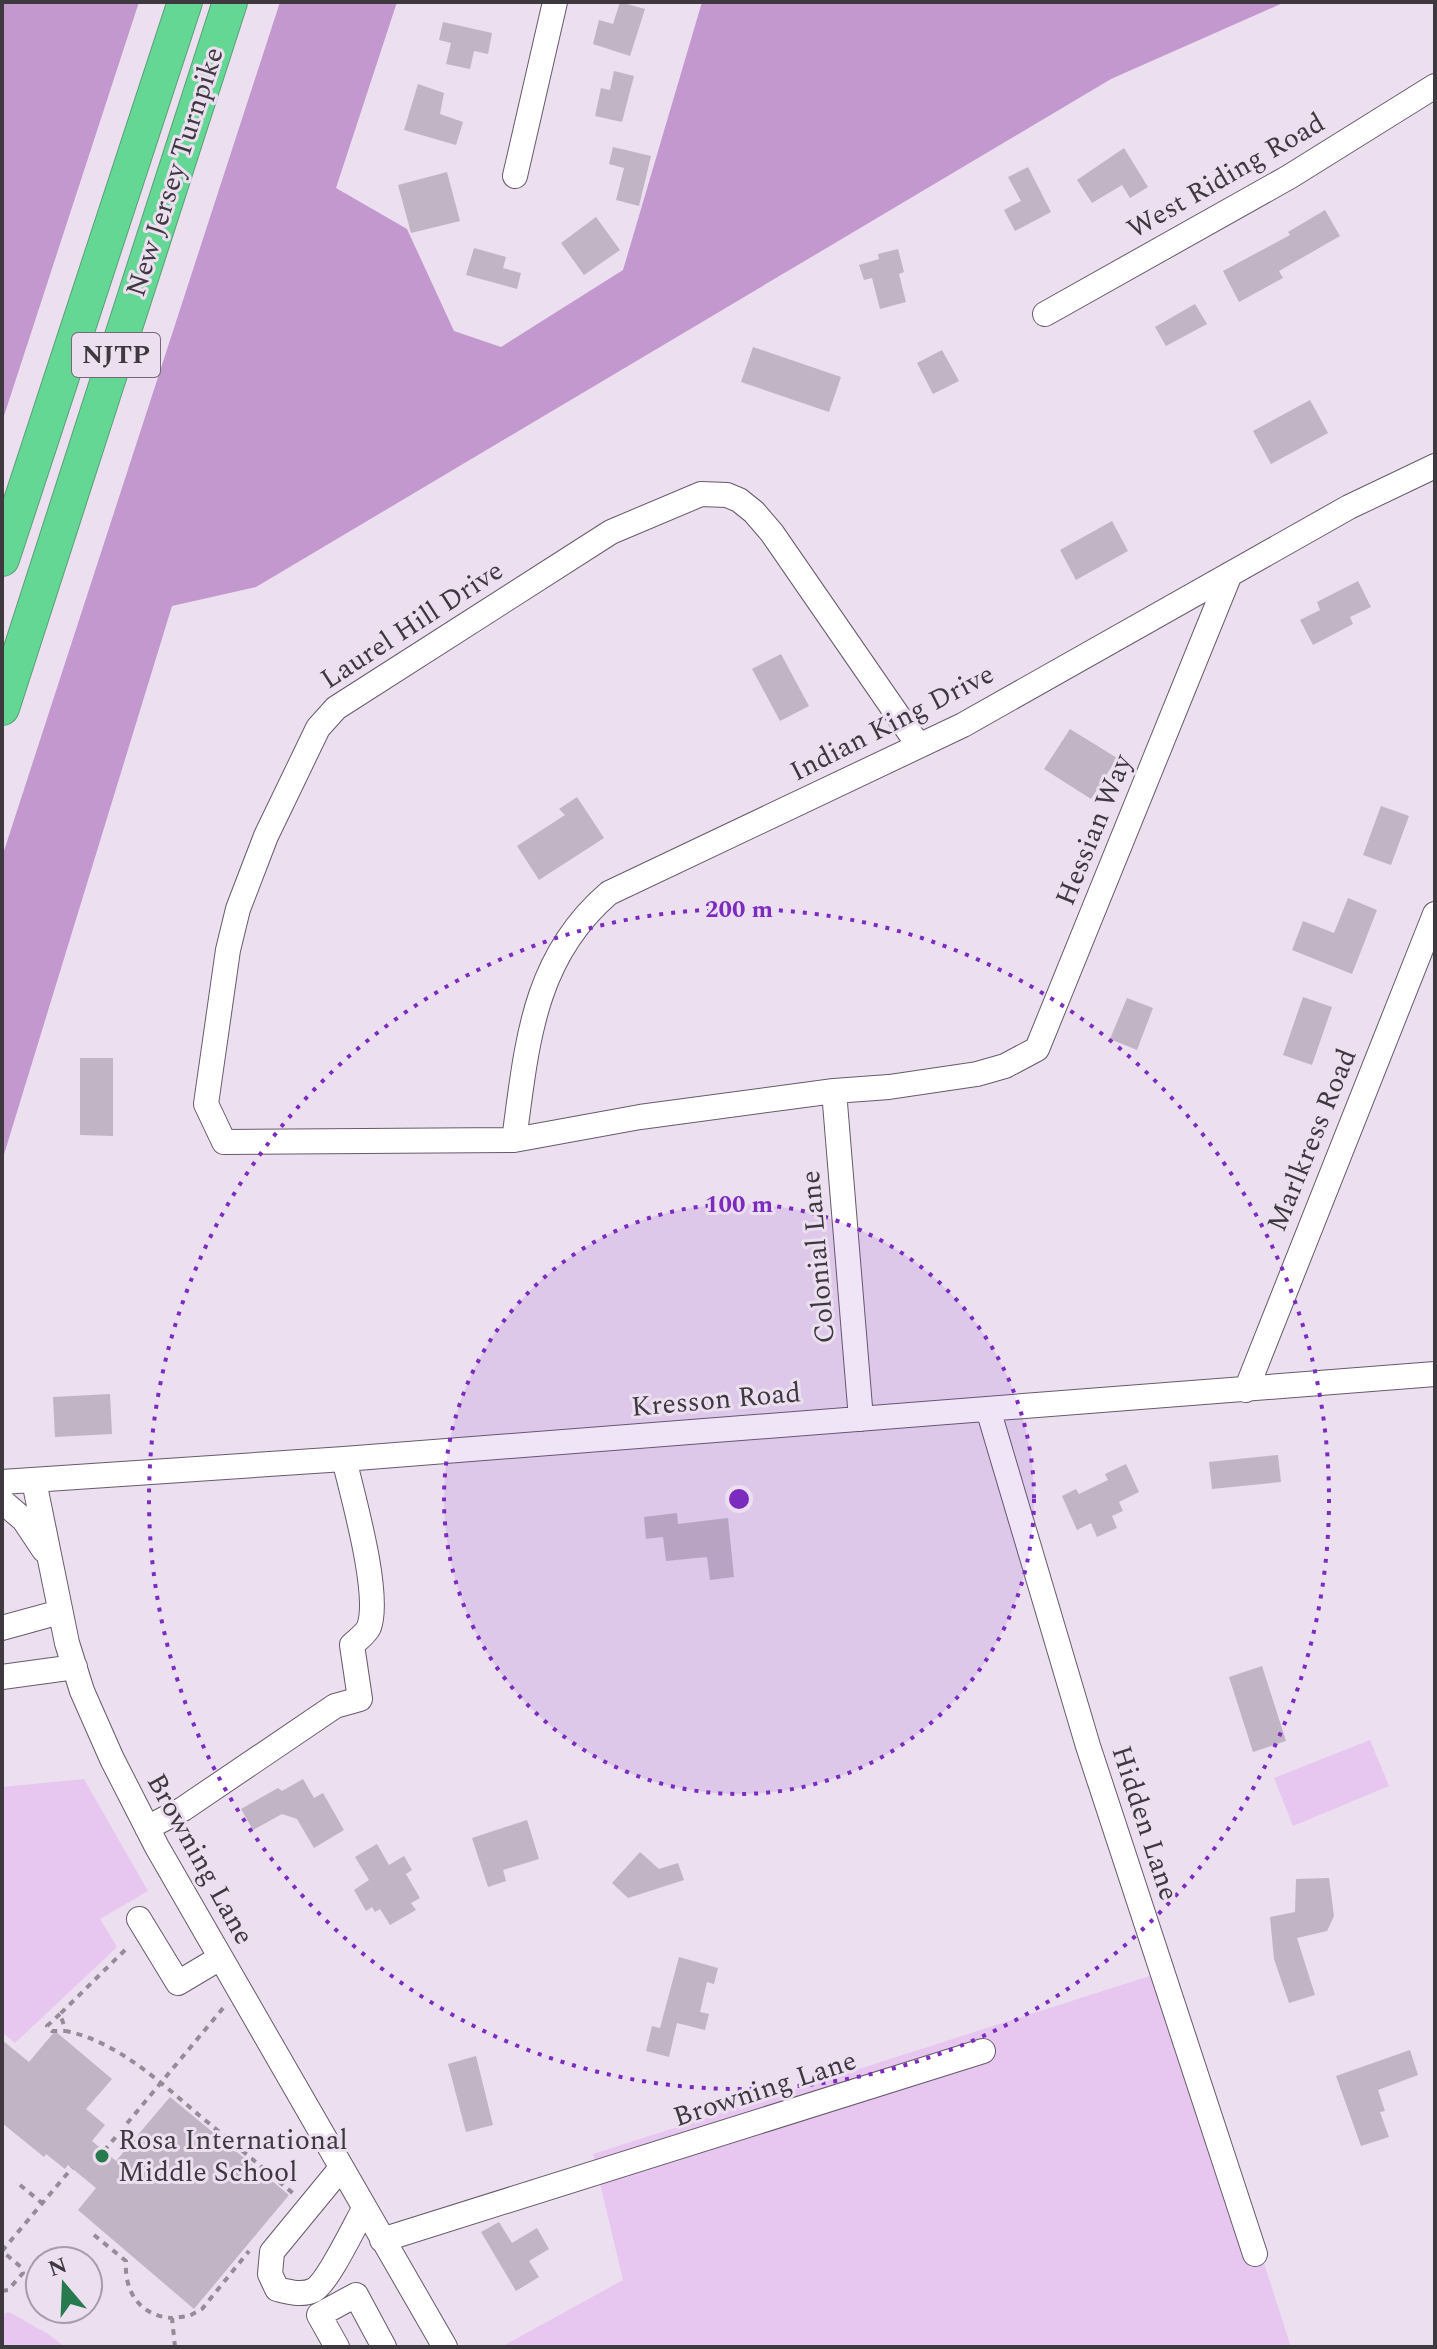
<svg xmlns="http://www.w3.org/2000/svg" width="1437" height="2349" font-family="Spectral,serif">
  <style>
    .green { fill: #e7c7ef }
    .forest { fill: #c398ce }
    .building { fill: #c1b4c4 }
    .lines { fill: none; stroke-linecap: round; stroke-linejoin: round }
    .minor-casing { stroke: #665b69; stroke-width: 26 }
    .highway-casing { stroke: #57a076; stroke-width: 36 }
    .path { stroke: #958c97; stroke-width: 4; stroke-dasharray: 6 6; stroke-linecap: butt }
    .minor { stroke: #fff; stroke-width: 24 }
    .highway { stroke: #65d794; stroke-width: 34 }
    .ring { fill: none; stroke: #7b2cbf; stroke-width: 4; stroke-dasharray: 4 8 }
    .poi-dot { fill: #267a4d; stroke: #ecdff0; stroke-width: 3 }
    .labels { text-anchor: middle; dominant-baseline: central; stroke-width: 6; stroke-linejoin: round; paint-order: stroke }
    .shield { fill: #ecdff0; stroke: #726b74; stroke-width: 2 }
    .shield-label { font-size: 26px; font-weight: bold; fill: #3e393f }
    .street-label { font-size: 28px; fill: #3e393f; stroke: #ecdff0 }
    .poi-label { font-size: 28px; fill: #3e393f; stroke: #ecdff0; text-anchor: start }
    .centre { fill: #7b2cbf; stroke: #ecdff0; stroke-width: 4 }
    .ring-label { font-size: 24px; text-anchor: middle; font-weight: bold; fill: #7b2cbf; stroke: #ecdff0; stroke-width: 6; stroke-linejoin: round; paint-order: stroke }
  </style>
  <rect width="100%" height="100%" fill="#ecdff0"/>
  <!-- green -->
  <path class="green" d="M 1370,1740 L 1389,1786 L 1293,1826 L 1274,1778 Z
    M 84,1779 L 148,1891 L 100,1919 L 117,1947 L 15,2043 L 2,2032 L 2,1787 Z
    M 1162,1972 L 1243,2198 L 1291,2347 L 501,2347 L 623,2280 L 593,2154 Z
    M 9,2312 L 48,2334 L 65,2347 L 2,2347 L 2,2314 Z"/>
  <!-- forest -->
  <path class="forest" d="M 2,2 L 139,2 L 2,422 Z
    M 280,2 L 397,2 L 336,188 L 407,229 L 454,331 L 501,347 L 623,270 L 702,2 L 1285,2 L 1111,79 L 256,587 L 172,606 L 2,1161 L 2,857 Z"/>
  <!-- building -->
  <path class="building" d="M 620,2 L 645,9 L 630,56 L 593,44 L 599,20 L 613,24 Z
    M 443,22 L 492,33 L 488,54 L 474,51 L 470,69 L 446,64 L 451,43 L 439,40 Z
    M 614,71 L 634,76 L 622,122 L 595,116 L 601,88 L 610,90 Z
    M 418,84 L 444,93 L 440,114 L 463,122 L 456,145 L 404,130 Z
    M 613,147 L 651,156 L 639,206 L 616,200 L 624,168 L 609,164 Z
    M 1124,148 L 1148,187 L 1130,198 L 1122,185 L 1092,203 L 1077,180 Z
    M 1028,167 L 1051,212 L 1015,231 L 1004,210 L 1021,201 L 1008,177 Z
    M 447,172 L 460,221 L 411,233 L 398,185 Z
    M 1325,210 L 1340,236 L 1279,271 L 1283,278 L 1239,302 L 1223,271 L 1290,235 L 1288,232 Z
    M 596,217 L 620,250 L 584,275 L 561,243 Z
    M 474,248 L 506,257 L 503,268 L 521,273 L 517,289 L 466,275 Z
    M 898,249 L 904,272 L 899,274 L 906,302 L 880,309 L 872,278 L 864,280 L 859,265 L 879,259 L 878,254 Z
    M 1195,304 L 1207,324 L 1166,346 L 1155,327 Z
    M 753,347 L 841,377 L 829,412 L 741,382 Z
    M 942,350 L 959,381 L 933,394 L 917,363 Z
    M 1310,400 L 1328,433 L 1271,464 L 1253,431 Z
    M 1112,521 L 1128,551 L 1076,580 L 1060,550 Z
    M 1358,581 L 1371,607 L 1350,617 L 1353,624 L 1313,645 L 1300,620 L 1320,610 L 1317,602 Z
    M 781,654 L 809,706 L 780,721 L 752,669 Z
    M 1070,729 L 1117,758 L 1091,799 L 1044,769 Z
    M 577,797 L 604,838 L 539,880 L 517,846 L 565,815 L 559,809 Z
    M 1381,806 L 1409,816 L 1391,865 L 1363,855 Z
    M 1348,898 L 1377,910 L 1352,974 L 1292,950 L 1303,921 L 1334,933 Z
    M 1303,997 L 1332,1007 L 1312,1065 L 1283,1055 Z
    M 1127,998 L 1153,1008 L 1137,1050 L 1110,1039 Z
    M 80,1058 L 113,1058 L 113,1136 L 80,1135 Z
    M 110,1394 L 112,1434 L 55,1437 L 53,1397 Z
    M 1278,1455 L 1281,1482 L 1212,1489 L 1209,1462 Z
    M 1126,1464 L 1139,1492 L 1119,1502 L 1123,1511 L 1112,1516 L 1117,1528 L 1097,1537 L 1091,1523 L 1077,1530 L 1062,1496 L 1076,1489 L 1079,1494 L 1108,1480 L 1105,1474 Z
    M 677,1513 L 678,1524 L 728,1518 L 734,1577 L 710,1580 L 707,1557 L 666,1561 L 663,1537 L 646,1539 L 644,1517 Z
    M 1262,1666 L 1286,1741 L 1253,1752 L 1229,1677 Z
    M 303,1779 L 314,1798 L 323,1793 L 344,1830 L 314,1848 L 297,1819 L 282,1814 L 253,1830 L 241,1809 L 278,1788 L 282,1791 Z
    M 527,1820 L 539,1859 L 503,1870 L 506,1881 L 488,1887 L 472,1838 Z
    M 377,1844 L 389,1865 L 404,1856 L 412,1870 L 406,1874 L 420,1898 L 411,1903 L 416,1910 L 390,1925 L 380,1909 L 375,1912 L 372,1907 L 366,1911 L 354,1890 L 369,1880 L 355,1857 Z
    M 640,1852 L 659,1869 L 678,1863 L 684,1880 L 628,1898 L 612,1883 Z
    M 1329,1878 L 1334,1916 L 1327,1931 L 1297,1938 L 1315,1995 L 1289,2003 L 1274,1959 L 1270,1917 L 1295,1912 L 1296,1879 Z
    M 679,1957 L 718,1968 L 714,1984 L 707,1982 L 700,2012 L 709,2014 L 705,2030 L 677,2023 L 669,2057 L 646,2051 L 652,2026 L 660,2028 Z
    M 55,2031 L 112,2079 L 86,2109 L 105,2125 L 92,2141 L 116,2161 L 170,2097 L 289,2195 L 194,2309 L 78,2210 L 96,2188 L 68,2165 L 65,2169 L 46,2154 L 44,2157 L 2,2123 L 2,2040 L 29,2062 Z
    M 1410,2050 L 1418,2075 L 1378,2090 L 1385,2111 L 1380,2112 L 1389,2137 L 1361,2146 L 1336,2076 Z
    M 476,2056 L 493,2125 L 466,2132 L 448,2064 Z
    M 499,2222 L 512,2243 L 537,2228 L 549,2249 L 529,2261 L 539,2277 L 516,2291 L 481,2232 Z"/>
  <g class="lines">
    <defs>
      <path id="minor" d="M 515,176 L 555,2
        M 1045,314 L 1289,177 L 1435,86
        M 919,746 L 772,533 L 754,512 L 739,500 L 727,495 L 701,494 L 611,532 L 336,708 L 318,728 L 266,836 L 238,909 L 228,950 L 206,1104 L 224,1142 L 514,1140 L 640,1117 L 834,1091 L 889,1087 L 977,1074 L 1005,1066 L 1037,1049 L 1230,574
        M 834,1091 L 861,1419
        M 514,1140 C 527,1046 532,959 609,893 L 963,725 L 1349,507 L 1435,466
        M 1246,1390 L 1435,914
        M 988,1409 L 1088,1746 L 1255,2254
        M 34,1481 L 67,1643 L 82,1691 L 112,1759 L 157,1847 L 445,2347
        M 2,1482 L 344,1459 L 1435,1374
        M 2,1501 L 24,1520 L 44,1550
        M 2,1628 L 60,1612
        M 2,1677 L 75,1667
        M 147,1828 L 183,1809 L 335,1706 L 360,1699 L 352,1645 C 357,1640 366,1634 369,1627 C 381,1594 353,1497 344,1459
        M 139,1919 L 178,1983 L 220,1958
        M 341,2168 L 272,2252 L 270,2274 L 277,2289 C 289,2292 302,2296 314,2290 C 328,2282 355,2225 364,2209
        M 382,2240 L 983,2051
        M 337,2347 L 319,2315 L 356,2295 L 384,2347"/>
      <path id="highway" d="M 2,559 L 185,2
        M 2,708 L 230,2"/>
    </defs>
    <!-- minor casing -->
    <use href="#minor" class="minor-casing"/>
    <!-- highway casing -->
    <use href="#highway" class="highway-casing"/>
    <!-- path -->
    <path class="path" d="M 125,1950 L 60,2014 L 66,2031 C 118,2042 160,2082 200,2116 C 232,2142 263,2168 295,2195
      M 60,2014 L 47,2026 L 52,2031 L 66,2031
      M 104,2151 L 224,2007
      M 20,2185 L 42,2203
      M 94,2235 L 126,2261 C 124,2292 140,2316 172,2318
      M 2,2291 L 8,2290 L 23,2273 L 21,2267 L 2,2251 L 72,2168
      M 175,2347 L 172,2318 L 189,2316 L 202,2309 L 249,2251"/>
    <!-- minor -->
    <use href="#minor" class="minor"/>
    <!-- highway -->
    <use href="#highway" class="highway"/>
  </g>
  <!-- distance rings -->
  <circle cx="739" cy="1499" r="295" fill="#7b2cbf" fill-opacity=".12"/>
  <g class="ring">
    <circle cx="739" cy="1499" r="295"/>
    <circle cx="739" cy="1499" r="590"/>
  </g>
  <!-- markers -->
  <circle class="poi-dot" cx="102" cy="2156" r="8"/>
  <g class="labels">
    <!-- shield labels -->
    <rect class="shield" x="72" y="333" width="88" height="44" rx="6"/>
    <g class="shield-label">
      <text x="116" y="355">NJTP</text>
    </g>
    <!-- street labels -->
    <g class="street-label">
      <text transform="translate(175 172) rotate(-72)">New Jersey Turnpike</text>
      <text transform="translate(1226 176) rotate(-30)">West Riding Road</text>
      <text transform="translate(412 625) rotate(-33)">Laurel Hill Drive</text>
      <text transform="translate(892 723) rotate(-27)">Indian King Drive</text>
      <text transform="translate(1094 830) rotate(-68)">Hessian Way</text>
      <text transform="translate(1312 1140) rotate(-68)">Marlkress Road</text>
      <text transform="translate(818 1257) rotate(-95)">Colonial Lane</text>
      <text transform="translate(716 1400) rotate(-5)">Kresson Road</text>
      <text transform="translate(1145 1823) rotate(72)">Hidden Lane</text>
      <text transform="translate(200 1859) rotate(61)">Browning Lane</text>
      <text transform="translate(765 2089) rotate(-18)">Browning Lane</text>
    </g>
    <!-- poi labels -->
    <g class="poi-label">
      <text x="118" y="2140">Rosa International<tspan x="118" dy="32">Middle School</tspan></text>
    </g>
  </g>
  <circle cx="739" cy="1499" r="12" class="centre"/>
  <g class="ring-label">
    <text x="739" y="917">200 m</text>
    <text x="739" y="1212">100 m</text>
  </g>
  <!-- border -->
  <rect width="1437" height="2349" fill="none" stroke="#3e393f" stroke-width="8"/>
  <!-- north arrow -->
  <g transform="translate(64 2285) rotate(341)"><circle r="38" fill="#ecdff0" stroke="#a69da9" stroke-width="2"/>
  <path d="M0-6L14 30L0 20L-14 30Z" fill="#267a4d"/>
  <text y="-12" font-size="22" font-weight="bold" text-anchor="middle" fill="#3e393f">N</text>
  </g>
</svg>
